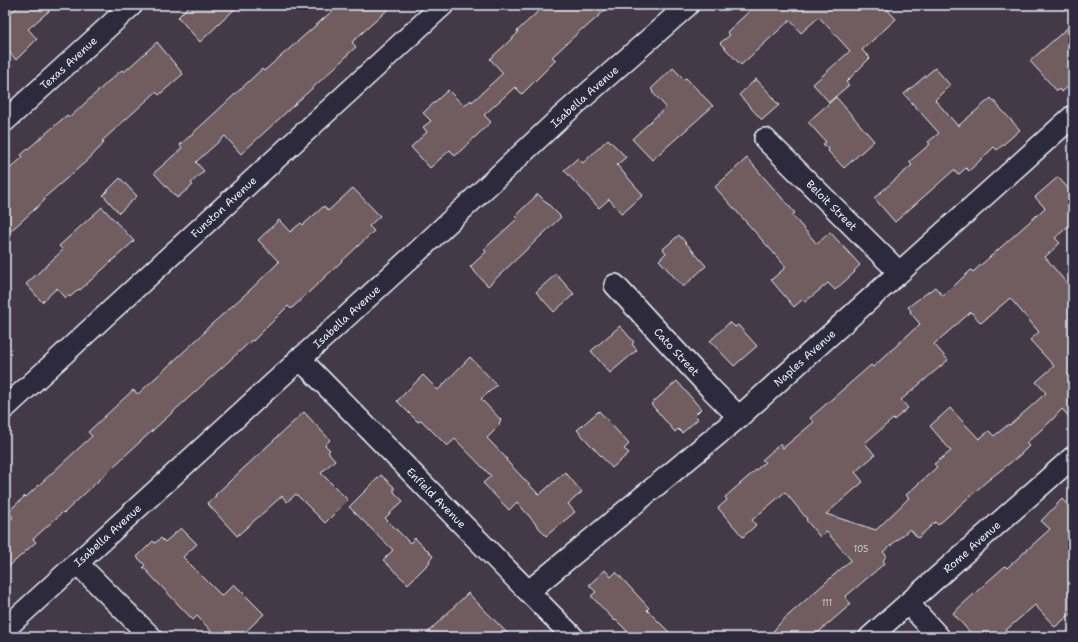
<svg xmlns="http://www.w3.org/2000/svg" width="1078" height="642" font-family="'Shantell Sans',sans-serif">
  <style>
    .building { fill: #715c5f; stroke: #e8f1f8; fill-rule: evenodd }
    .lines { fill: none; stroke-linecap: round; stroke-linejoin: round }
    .minor-casing { stroke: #e8f1f8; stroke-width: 24 }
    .minor { stroke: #2f2a3d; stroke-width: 21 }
    .labels { text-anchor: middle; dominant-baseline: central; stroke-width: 3; stroke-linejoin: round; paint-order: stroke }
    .number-label { font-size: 9px; fill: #caccd2 }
    .street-label { font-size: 11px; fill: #e8f1f8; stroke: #2f2a3d }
  </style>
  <rect width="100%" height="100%" fill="#433947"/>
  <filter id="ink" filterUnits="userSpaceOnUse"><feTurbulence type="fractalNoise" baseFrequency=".025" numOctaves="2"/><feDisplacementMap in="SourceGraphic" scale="8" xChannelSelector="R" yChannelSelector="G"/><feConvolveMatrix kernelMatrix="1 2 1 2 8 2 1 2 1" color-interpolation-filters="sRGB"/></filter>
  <g filter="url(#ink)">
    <!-- building -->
    <path class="building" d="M 20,5 L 56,5 L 28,29 L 37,39 L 16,60 L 5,47 L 5,18 Z
      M 190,5 L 239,5 L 200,42 L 178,17 Z
      M 339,5 L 393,5 L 352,42 L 356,47 L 346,56 L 346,57 L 241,154 L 225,136 L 196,162 L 204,171 L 191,183 L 193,185 L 177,198 L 154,173 L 182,148 L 180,145 L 216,112 L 262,69 L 264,71 Z
      M 545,5 L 611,5 L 584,29 L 583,28 L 552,57 L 556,60 L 522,94 L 515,87 L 484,115 L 491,122 L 455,156 L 450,150 L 430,168 L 411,147 L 427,132 L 423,127 L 431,121 L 423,113 L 448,90 L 464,106 L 471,100 L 472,102 L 503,73 L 490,59 L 518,33 L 517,31 Z
      M 756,5 L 883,5 L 896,19 L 862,50 L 870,58 L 846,82 L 849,85 L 829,102 L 813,84 L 850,51 L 819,17 L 801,33 L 790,20 L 741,65 L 720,43 L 730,35 L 727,32 Z
      M 1073,23 L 1073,82 L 1062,92 L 1059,89 L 1057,91 L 1030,61 Z
      M 157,42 L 183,74 L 159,95 L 156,92 L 102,141 L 104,143 L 89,159 L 44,198 L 45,200 L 5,236 L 5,173 L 23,157 L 21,155 L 67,115 L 69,118 L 111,79 L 122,70 L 124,72 Z
      M 673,68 L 684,79 L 686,78 L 713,106 L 652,160 L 632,139 L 666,107 L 652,92 L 653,91 L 651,89 Z
      M 935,68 L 950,85 L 935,100 L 958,126 L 991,98 L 1020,130 L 997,150 L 994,147 L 969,171 L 966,168 L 958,175 L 954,170 L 895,222 L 874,198 L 912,165 L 909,162 L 930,144 L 928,142 L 939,133 L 904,94 Z
      M 756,79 L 774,98 L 773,99 L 779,105 L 762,120 L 739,95 Z
      M 836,97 L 874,141 L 844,168 L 828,151 L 829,150 L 823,144 L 826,142 L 808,122 Z
      M 608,139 L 626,157 L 617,165 L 643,195 L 622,214 L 609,199 L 599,208 L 564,170 L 578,158 L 583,163 Z
      M 747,158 L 795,213 L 792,215 L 817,244 L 830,232 L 860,265 L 854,271 L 855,272 L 835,290 L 828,283 L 805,302 L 803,299 L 794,307 L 771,280 L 786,267 L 715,187 Z
      M 1058,177 L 1073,194 L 1073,222 L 1055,238 L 1060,243 L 1045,257 L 1073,291 L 1073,421 L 1062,409 L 1051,421 L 1026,443 L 1029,446 L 1020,455 L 987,481 L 938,525 L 935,522 L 918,538 L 910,529 L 883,552 L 887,556 L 883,560 L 885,563 L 845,597 L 851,604 L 813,637 L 768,637 L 782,621 L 851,560 L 826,531 L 820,537 L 806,520 L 807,519 L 785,492 L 752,520 L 756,525 L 743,537 L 718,508 L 727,500 L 725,497 L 765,462 L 762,460 L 780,444 L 783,448 L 814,422 L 810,418 L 871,365 L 873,367 L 920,324 L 910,312 L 911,311 L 908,307 L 935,287 L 943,296 L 971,270 L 973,272 L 1045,208 L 1035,197 ZM 1010,298 L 1039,332 L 1030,340 L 1054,366 L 1036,382 L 1046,393 L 1010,425 L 1009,424 L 994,436 L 989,431 L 979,439 L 950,408 L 930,426 L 951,451 L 934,464 L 937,467 L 906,495 L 909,498 L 876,530 L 826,514 L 863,482 L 855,472 L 875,455 L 865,443 L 893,419 L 894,420 L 908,408 L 901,400 L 948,360 L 934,344 L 971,312 L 981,323 Z
      M 120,178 L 137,196 L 119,213 L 103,195 Z
      M 353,188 L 380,216 L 369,226 L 374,231 L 291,309 L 288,306 L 253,341 L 252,340 L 129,452 L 64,513 L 63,512 L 33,539 L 36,542 L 5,570 L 5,525 L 13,517 L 8,512 L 25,496 L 26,497 L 92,436 L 88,432 L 133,390 L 138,394 L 205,332 L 204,331 L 250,290 L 279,262 L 258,240 L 279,220 L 290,232 L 301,223 L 303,225 L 324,206 L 328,211 Z
      M 538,194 L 561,217 L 488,286 L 470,267 L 486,252 L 484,249 L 517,219 L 515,216 Z
      M 102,207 L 134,241 L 80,290 L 79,289 L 70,297 L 68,295 L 66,298 L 57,288 L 42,302 L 26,284 L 63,250 L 59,246 Z
      M 679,235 L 706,266 L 683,287 L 659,260 L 666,253 L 663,249 Z
      M 556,274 L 574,294 L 554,312 L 536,292 Z
      M 730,322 L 735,327 L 738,325 L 757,346 L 734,366 L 710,341 Z
      M 620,326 L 634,342 L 632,344 L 637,350 L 610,373 L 591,351 Z
      M 470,357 L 497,385 L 481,399 L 501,420 L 499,423 L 500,425 L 487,438 L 507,459 L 506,460 L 539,495 L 565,472 L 582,492 L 568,504 L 575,512 L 546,536 L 517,502 L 509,510 L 483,483 L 491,476 L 455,439 L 447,446 L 421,420 L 418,422 L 397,401 L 423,375 L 438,390 Z
      M 677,381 L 701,409 L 695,415 L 698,419 L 682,433 L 678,429 L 675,432 L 651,404 Z
      M 599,411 L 629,444 L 624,449 L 629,453 L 612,468 L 577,430 Z
      M 304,412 L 330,440 L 325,445 L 330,450 L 328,452 L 335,460 L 321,473 L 348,500 L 325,523 L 296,494 L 287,502 L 282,496 L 237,536 L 207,503 L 216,496 L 215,495 Z
      M 381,475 L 394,487 L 394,492 L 403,501 L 385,518 L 410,543 L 415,538 L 433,556 L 429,561 L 430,562 L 408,584 L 383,560 L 393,550 L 349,507 Z
      M 1062,499 L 1073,511 L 1073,612 L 1055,627 L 1035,605 L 998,637 L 974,637 L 953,613 L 1005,566 L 1007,568 L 1050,529 L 1041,521 Z
      M 181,528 L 197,544 L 183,557 L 222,596 L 234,584 L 264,614 L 240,637 L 217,637 L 197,616 L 193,620 L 143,567 L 145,565 L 137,557 L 153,541 L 155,543 L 161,538 L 165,542 Z
      M 605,570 L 611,577 L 616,572 L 649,608 L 647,610 L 674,637 L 633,637 L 616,620 L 615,621 L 591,596 L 596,592 L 589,585 Z
      M 468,593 L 511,637 L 423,637 Z"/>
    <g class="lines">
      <defs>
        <g id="minor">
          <path id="s1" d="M 5,121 L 132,5"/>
          <path id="s2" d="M 765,139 L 899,272"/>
          <path id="s3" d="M 615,285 L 710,388 L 739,417"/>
          <path id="s4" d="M 298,359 L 309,368 L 573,637"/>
          <path id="s5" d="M 5,408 L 443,5"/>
          <path d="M 77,563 L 151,637"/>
          <path id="s6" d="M 529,591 L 739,417 L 1073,116"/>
          <path d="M 908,603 L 939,637"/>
          <path id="s7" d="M 5,629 L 416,253 L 561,117 L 688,5"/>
          <path id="s8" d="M 870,637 L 1073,457"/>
        </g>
      </defs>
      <!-- minor casing -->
      <use href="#minor" class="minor-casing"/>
      <!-- minor -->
      <use href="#minor" class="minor"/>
    </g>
  </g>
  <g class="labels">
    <!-- number labels -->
    <g class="number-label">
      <text x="861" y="549">105</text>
      <text x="827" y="603">111</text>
    </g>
    <!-- street labels -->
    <g class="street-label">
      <text stroke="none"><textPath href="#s1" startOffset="86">Texas Avenue</textPath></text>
      <text stroke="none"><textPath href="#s7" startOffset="787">Isabella Avenue</textPath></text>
      <text stroke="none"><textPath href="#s2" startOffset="94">Beloit Street</textPath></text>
      <text stroke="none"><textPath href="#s5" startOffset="297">Funston Avenue</textPath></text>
      <text stroke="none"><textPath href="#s7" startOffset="463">Isabella Avenue</textPath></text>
      <text stroke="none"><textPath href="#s3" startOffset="91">Cato Street</textPath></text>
      <text stroke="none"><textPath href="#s6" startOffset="361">Naples Avenue</textPath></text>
      <text stroke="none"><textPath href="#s4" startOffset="196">Enfield Avenue</textPath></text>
      <text stroke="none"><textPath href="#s7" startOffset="139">Isabella Avenue</textPath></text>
      <text stroke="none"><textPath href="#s8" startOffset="136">Rome Avenue</textPath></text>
    </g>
  </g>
  <!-- margin -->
  <rect width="1078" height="642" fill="none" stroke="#2f2a3d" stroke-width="20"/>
  <rect x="10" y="10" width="1058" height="622" fill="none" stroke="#e8f1f8" stroke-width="1.5" filter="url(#ink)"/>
</svg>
